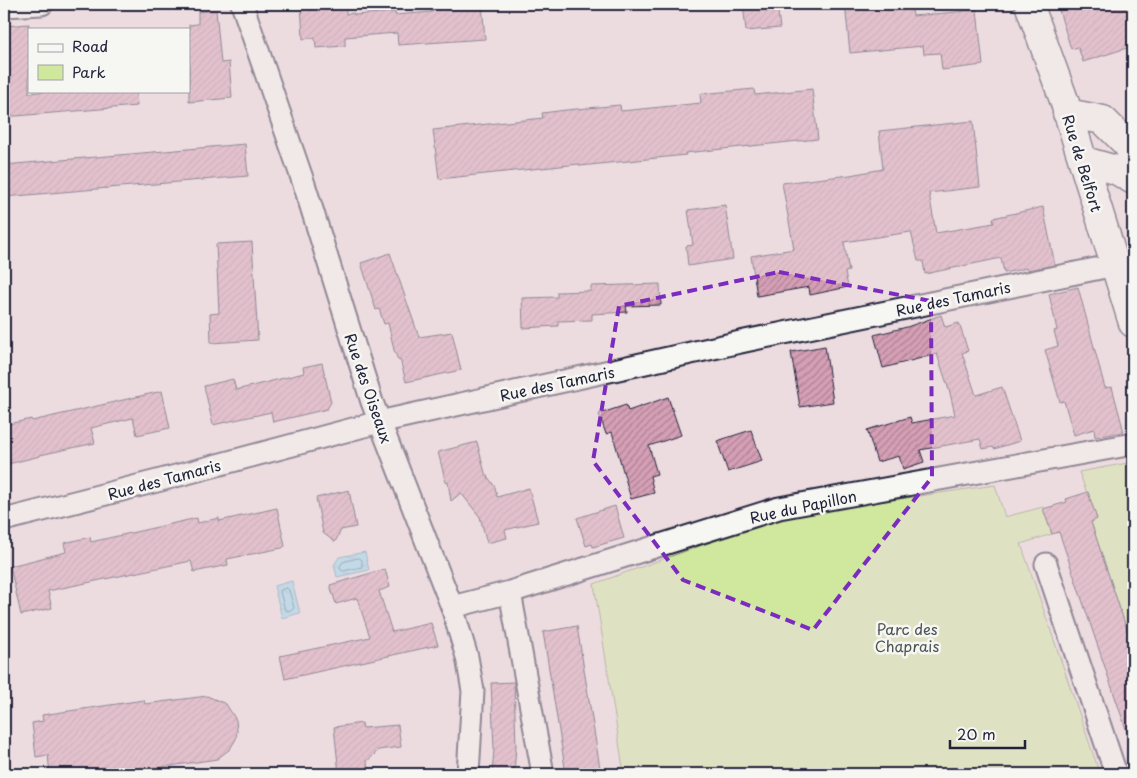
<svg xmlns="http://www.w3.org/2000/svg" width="1137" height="778" font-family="'Playpen Sans',sans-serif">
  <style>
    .park { fill: #cfe89e; stroke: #78856c }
    .water { fill: url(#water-ripples); stroke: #638da7 }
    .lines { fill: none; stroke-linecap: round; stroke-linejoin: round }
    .shore { stroke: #4d6a83; stroke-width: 1 }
    .building { fill: url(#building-hatch); stroke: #22223b }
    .street-casing { stroke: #22223b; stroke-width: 25 }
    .secondary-casing { stroke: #22223b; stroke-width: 31 }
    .street { stroke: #f6f6f2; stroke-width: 21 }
    .secondary { stroke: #f6f6f2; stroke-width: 28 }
    .marked { fill: none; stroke: #7b2cbf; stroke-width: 4; stroke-dasharray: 10 6; stroke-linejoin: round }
    .labels { text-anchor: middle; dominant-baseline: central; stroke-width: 5; stroke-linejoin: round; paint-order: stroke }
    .street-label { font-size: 15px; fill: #22223b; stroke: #f6f6f2 }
    .park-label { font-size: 15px; fill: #4d5454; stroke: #f6f6f2 }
  </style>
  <defs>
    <pattern id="water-ripples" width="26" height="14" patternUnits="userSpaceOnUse" patternTransform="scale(1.25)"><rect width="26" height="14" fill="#8ed5ef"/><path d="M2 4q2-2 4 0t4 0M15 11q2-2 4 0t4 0" fill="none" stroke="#7ab7ce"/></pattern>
    <pattern id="building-hatch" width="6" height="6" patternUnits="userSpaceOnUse" patternTransform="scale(1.25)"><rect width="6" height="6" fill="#d59fb5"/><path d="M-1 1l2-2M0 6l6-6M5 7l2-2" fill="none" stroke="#ac8194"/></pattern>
  </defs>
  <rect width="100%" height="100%" fill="#ecdce0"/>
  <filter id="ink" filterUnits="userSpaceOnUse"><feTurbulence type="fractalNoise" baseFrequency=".02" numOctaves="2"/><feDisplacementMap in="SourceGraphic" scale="10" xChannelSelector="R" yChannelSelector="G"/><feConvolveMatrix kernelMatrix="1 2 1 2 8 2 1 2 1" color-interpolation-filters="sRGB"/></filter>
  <g filter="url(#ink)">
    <!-- park -->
    <path class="park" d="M 1133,462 L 1133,648 L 1091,522 L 1097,519 L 1079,472 Z
      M 995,485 L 1005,517 L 1043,507 L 1052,534 L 1021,544 L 1100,774 L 624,774 L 594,584 L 738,532 L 796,514 Z"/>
    <!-- water -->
    <path class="water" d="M 365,552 L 369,570 L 337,577 L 334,565 L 339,557 Z
      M 292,581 L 300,613 L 282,618 L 274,586 Z"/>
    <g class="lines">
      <!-- shore -->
      <path class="shore" d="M 359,558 L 362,560 L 362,567 L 343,571 L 340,569 L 340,566 L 343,562 Z
        M 287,588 L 289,590 L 294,608 L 292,610 L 287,611 L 285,610 L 280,592 L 281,590 Z"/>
    </g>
    <!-- building -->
    <path class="building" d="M 301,4 L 346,4 L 346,14 L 354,13 L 354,15 L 395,12 L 395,15 L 432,12 L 431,4 L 482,4 L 485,39 L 398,45 L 397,33 L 345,37 L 345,46 L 316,48 L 315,38 L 303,39 Z
      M 743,4 L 777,4 L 780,28 L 746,31 Z
      M 845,4 L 911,4 L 913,16 L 977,10 L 983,65 L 942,70 L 940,53 L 924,54 L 923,46 L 850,53 Z
      M 1057,4 L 1133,4 L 1133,46 L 1083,62 L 1078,47 L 1071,49 Z
      M 216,10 L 221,63 L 229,62 L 232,98 L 189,102 L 189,25 L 198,24 L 198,12 Z
      M 29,24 L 29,93 L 49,91 L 136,91 L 137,106 L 4,117 L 4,26 Z
      M 754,89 L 755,95 L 812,89 L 818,139 L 685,153 L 686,155 L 580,166 L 579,164 L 439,179 L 433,130 L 543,118 L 542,113 L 566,110 L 620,105 L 621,111 L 701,103 L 700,94 Z
      M 973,121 L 980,187 L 929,193 L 936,233 L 994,223 L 993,218 L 1043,207 L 1055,265 L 1027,270 L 1027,268 L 1004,273 L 1001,258 L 925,274 L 923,261 L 918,261 L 911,232 L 844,242 L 849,271 L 845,272 L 848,287 L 810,295 L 809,287 L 757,296 L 751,256 L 794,249 L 782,183 L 850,175 L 883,169 L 879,131 Z
      M 245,144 L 248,176 L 4,197 L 4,165 Z
      M 725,205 L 733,259 L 688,266 L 686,246 L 693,245 L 688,210 Z
      M 252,242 L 258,340 L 211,343 L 210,314 L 219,313 L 216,244 Z
      M 390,253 L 419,337 L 452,332 L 461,370 L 406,382 L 400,359 L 398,360 L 394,350 L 388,323 L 384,324 L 379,309 L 376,310 L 361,263 Z
      M 660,284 L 661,305 L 626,306 L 627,312 L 592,314 L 592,320 L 558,321 L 558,326 L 523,328 L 522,298 L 557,297 L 557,292 L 591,291 L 591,286 Z
      M 1078,287 L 1105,388 L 1112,387 L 1124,432 L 1095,437 L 1094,429 L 1074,435 L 1064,401 L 1060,402 L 1045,350 L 1058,346 L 1054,331 L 1057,330 L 1049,294 Z
      M 941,315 L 945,327 L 959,323 L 968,351 L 962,353 L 976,395 L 1002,387 L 1020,441 L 994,449 L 993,447 L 983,449 L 980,439 L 920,450 L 924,462 L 903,469 L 899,456 L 877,462 L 867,430 L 910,417 L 912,423 L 955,415 L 950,393 L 937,354 L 883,368 L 874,335 L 907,327 Z
      M 825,346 L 833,402 L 800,407 L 791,352 Z
      M 322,363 L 331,402 L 327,409 L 273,422 L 271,412 L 213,425 L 204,386 L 233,379 L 236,390 L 304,373 L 303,367 Z
      M 162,391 L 170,428 L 137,435 L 133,418 L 91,428 L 95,443 L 40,455 L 40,456 L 4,465 L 4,425 L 31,419 L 32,421 Z
      M 668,397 L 681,435 L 649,446 L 657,474 L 650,476 L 654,493 L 631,499 L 612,432 L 606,434 L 599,414 L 626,405 L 628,411 Z
      M 751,430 L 762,461 L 728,472 L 717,441 Z
      M 477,442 L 485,473 L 495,487 L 497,497 L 529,488 L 538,522 L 505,530 L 507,538 L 487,543 L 480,517 L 461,493 L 451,501 L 448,482 L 446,483 L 438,452 Z
      M 349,490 L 356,527 L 341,530 L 335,542 L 323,533 L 316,498 Z
      M 1088,492 L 1097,519 L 1091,522 L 1133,648 L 1133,740 L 1130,741 L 1059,532 L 1052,534 L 1043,509 L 1067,502 L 1066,499 Z
      M 615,506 L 624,538 L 593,547 L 592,544 L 586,546 L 577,518 Z
      M 277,508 L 285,546 L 282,548 L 227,559 L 228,565 L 194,572 L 191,561 L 48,591 L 52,608 L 21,615 L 10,566 L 66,552 L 64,543 L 90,537 L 91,542 L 197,518 L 198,523 L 219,518 L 219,521 Z
      M 385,569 L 390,587 L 379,591 L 392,632 L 431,623 L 438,645 L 285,679 L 280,656 L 370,637 L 357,598 L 336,604 L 330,585 Z
      M 577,626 L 601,774 L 566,774 L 543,632 Z
      M 514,682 L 516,746 L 514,774 L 492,774 L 494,749 L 491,683 Z
      M 207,696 L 226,704 L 236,720 L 237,730 L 236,739 L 230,749 L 217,759 L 116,774 L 50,774 L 48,755 L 36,757 L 32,723 L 43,721 L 42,715 L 144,700 L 145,704 Z
      M 362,723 L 363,728 L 398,725 L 401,747 L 378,750 L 374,755 L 367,761 L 368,774 L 339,774 L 334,727 Z"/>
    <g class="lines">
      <defs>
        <path id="street" d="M 242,4 L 305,187 L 372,402 L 452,607 L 467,657 L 473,691 L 468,774
          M 4,6 L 42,4
          M 4,520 L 157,481 L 379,422 L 745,341 L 1115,265
          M 1046,564 L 1116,774
          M 510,592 L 543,774
          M 452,607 L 510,592 L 779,508 L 1133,444"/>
        <path id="secondary" d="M 1029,4 L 1064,100 L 1133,323
          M 1067,113 L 1103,120 L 1127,144 L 1133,155
          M 1084,161 L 1116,170 L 1133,180"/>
      </defs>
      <!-- street casing -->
      <use href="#street" class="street-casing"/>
      <!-- secondary casing -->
      <use href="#secondary" class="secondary-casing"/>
      <!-- street -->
      <use href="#street" class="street"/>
      <!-- secondary -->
      <use href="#secondary" class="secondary"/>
    </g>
  </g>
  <!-- marked area -->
  <path d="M0 0H1137V778H0ZM 779,272 L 931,301 L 932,477 L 813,630 L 683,580 L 593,461 L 619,306 Z" fill="#ecdce0" fill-opacity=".55" fill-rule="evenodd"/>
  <path class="marked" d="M 779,272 L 931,301 L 932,477 L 813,630 L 683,580 L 593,461 L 619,306 Z"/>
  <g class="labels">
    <!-- street labels -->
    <g class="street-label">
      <text transform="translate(1083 163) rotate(73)">Rue de Belfort</text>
      <text transform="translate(953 298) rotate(-12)">Rue des Tamaris</text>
      <text transform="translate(557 383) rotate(-12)">Rue des Tamaris</text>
      <text transform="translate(369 388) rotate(71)">Rue des Oiseaux</text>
      <text transform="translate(164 479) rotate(-15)">Rue des Tamaris</text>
      <text transform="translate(803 506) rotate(-12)">Rue du Papillon</text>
    </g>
    <!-- park labels -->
    <g class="park-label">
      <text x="907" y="628">Parc des<tspan x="907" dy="17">Chaprais</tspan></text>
    </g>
  </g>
  <!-- margin -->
  <rect width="1137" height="778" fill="none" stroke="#f6f6f2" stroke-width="20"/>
  <rect x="10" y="10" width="1117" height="758" fill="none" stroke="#22223b" stroke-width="2" filter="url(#ink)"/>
  <!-- legend -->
  <rect x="28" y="28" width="162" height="65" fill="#f6f6f2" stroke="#a1a1a9"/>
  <rect x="38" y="44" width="25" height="8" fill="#f6f6f2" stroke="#a1a1a9"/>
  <text x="72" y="52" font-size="15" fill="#22223b">Road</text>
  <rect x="38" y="65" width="25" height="15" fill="#cfe89e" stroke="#a1a1a9"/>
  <text x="72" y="78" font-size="15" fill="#22223b">Park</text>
  <!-- scale -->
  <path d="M950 740v8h75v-8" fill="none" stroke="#22223b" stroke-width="2.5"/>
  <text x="957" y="740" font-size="15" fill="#22223b" stroke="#f6f6f2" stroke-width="4" paint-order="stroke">20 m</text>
</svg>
